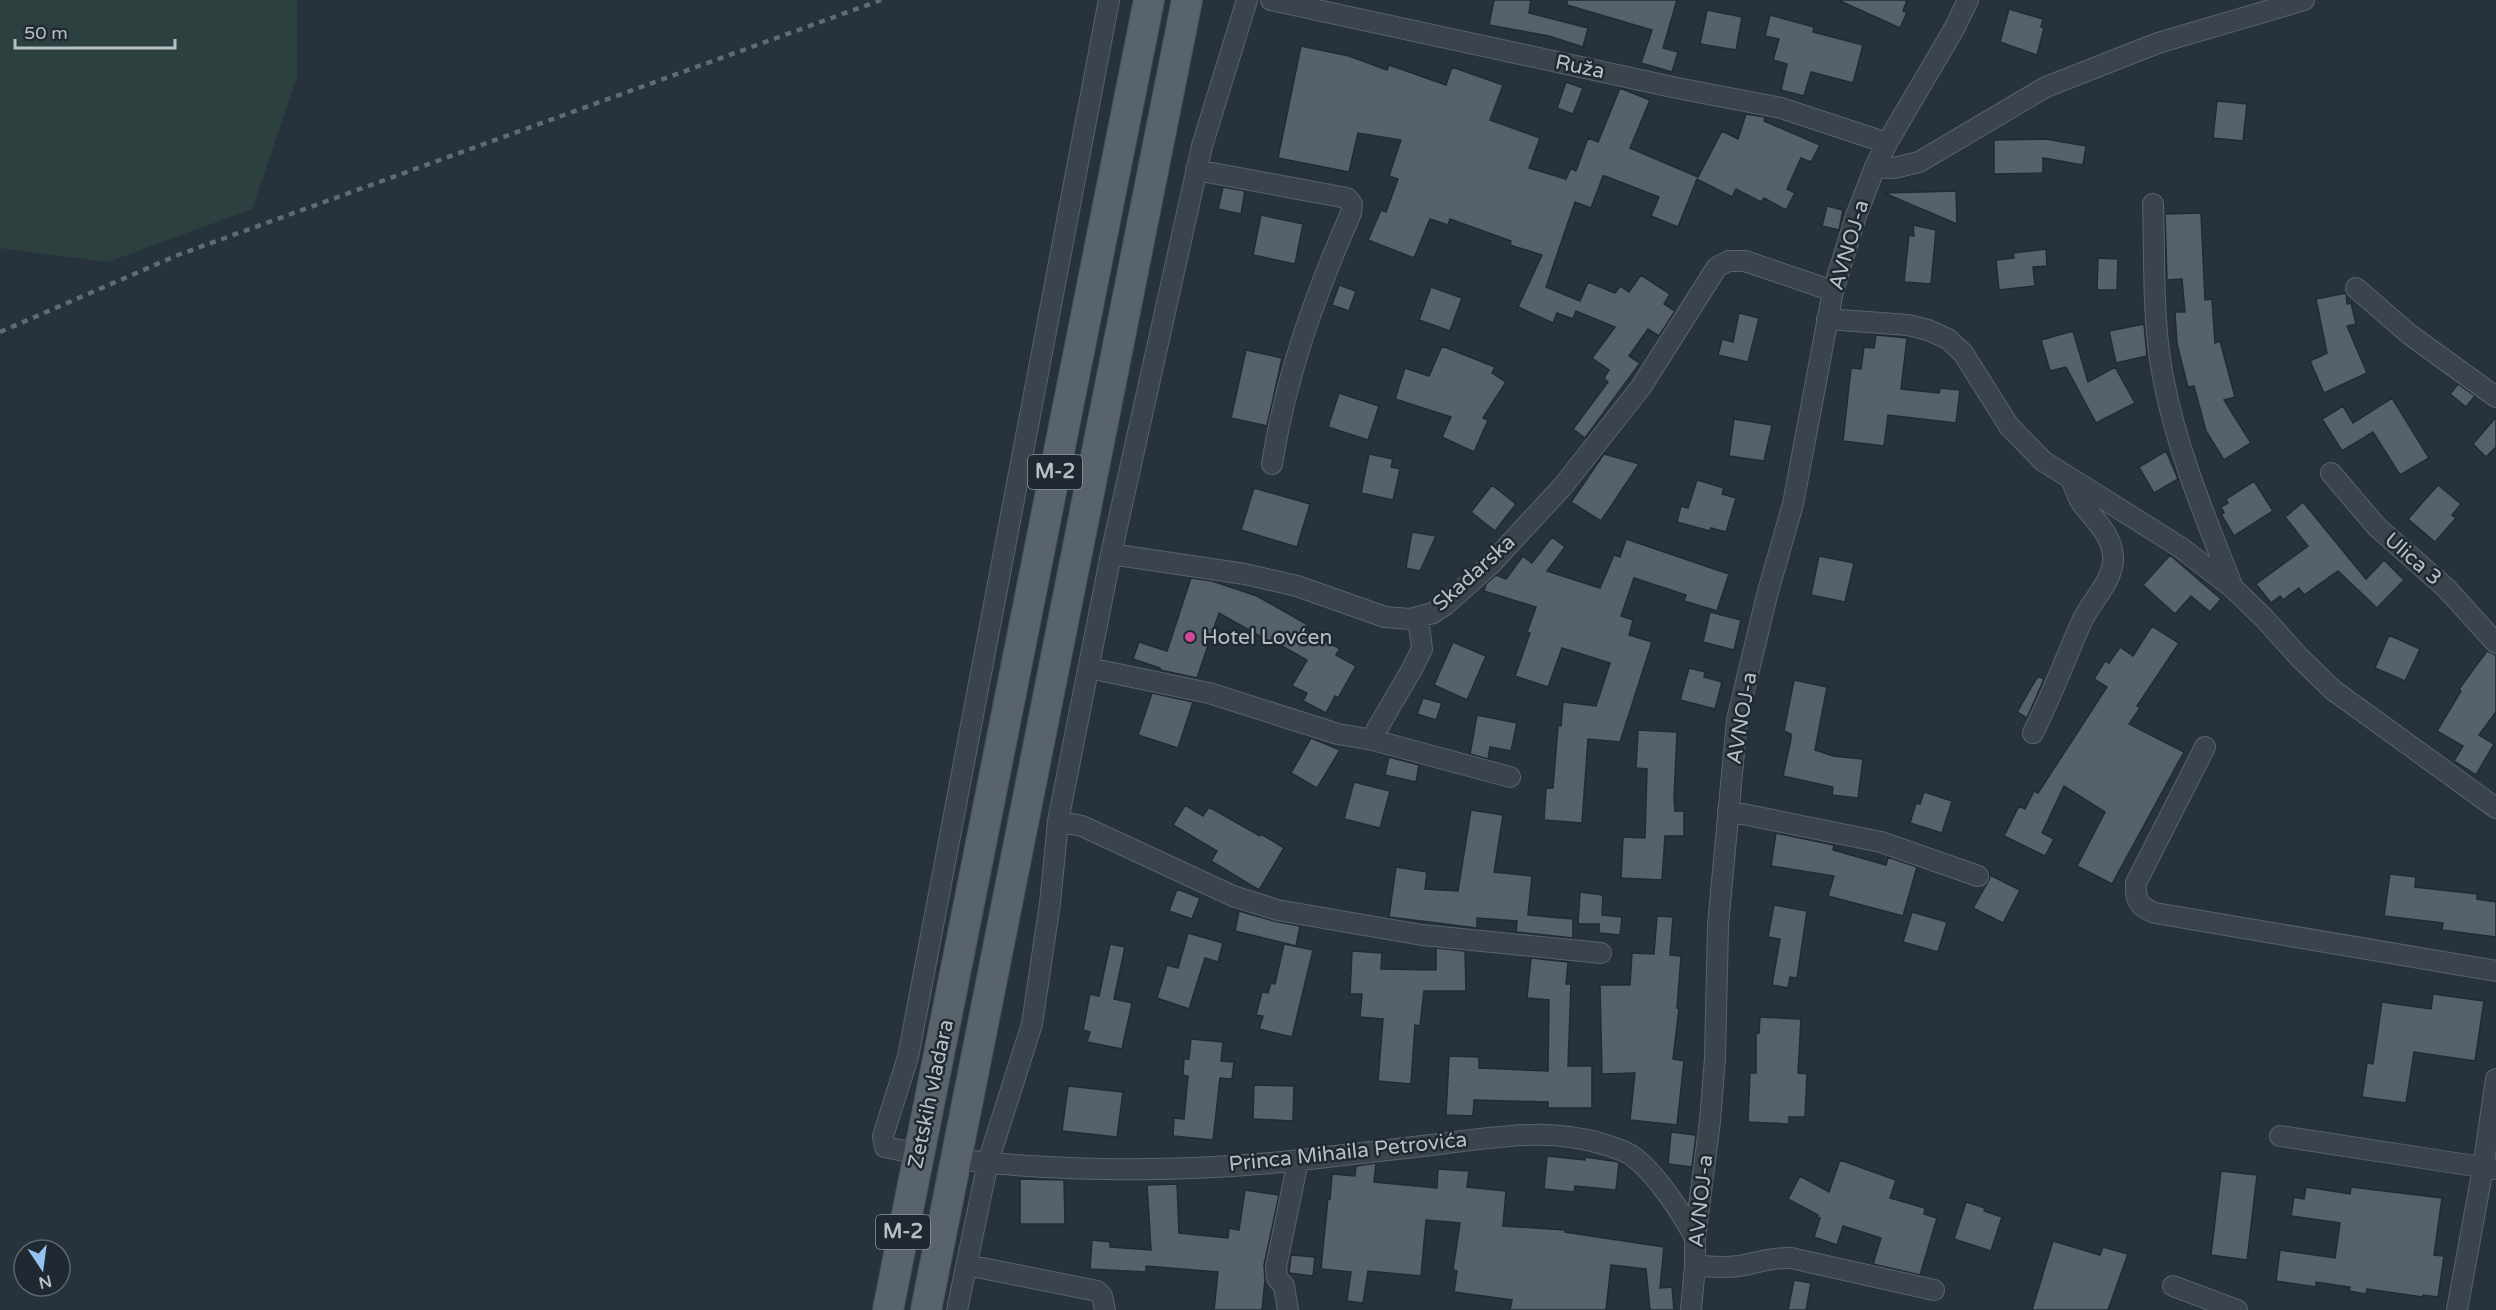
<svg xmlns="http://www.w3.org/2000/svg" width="2496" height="1310" font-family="'Varela Round',sans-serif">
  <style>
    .green { fill: #2c413f }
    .building { fill: #55616b; stroke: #222b33; stroke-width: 1.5 }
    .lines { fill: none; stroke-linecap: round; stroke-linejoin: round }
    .street-casing { stroke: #59626a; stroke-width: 22 }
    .primary-casing { stroke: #475058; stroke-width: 32 }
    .street { stroke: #3b444c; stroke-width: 20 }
    .primary { stroke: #59636c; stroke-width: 30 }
    .rail { stroke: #5f6b75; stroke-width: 4.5; stroke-dasharray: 6 6; stroke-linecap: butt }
    .hotel-dot { fill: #d1479c; stroke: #202931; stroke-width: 2 }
    .labels { text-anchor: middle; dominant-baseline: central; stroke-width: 5; stroke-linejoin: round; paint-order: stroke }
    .shield { fill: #202931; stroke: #8a929a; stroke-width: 1.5 }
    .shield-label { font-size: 20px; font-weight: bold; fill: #b7bfc7 }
    .street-label { font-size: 21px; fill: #b7bfc7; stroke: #202931 }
    .poi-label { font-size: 21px; fill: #b7bfc7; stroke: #202931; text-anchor: start }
  </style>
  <rect width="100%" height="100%" fill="#27333c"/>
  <!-- green -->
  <path class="green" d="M 0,0 L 297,0 L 297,77 L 252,209 L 108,262 L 0,248 Z"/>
  <!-- building -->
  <path class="building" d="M 1494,0 L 1531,0 L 1529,13 L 1588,28 L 1583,47 L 1549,36 L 1489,25 Z
    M 1567,0 L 1677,0 L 1663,48 L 1678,52 L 1672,72 L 1641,63 L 1652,30 L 1567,5 Z
    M 1838,0 L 1907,0 L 1903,11 L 1907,12 L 1900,28 Z
    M 2009,9 L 2043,19 L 2041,27 L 2044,28 L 2037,55 L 2000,42 Z
    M 1707,10 L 1742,17 L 1736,50 L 1700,44 Z
    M 1770,15 L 1814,27 L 1813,32 L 1863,45 L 1853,83 L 1811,72 L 1804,96 L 1781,90 L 1787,64 L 1773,60 L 1779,39 L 1765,36 Z
    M 1301,46 L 1349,56 L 1387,70 L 1389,65 L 1446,85 L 1452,67 L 1503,85 L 1490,120 L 1540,138 L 1529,168 L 1566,179 L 1571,168 L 1576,171 L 1588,138 L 1598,142 L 1620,88 L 1650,100 L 1630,148 L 1698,177 L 1722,131 L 1738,139 L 1746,114 L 1765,117 L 1764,121 L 1820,145 L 1811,162 L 1801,158 L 1787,189 L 1795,193 L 1786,210 L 1764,198 L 1761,202 L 1736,189 L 1732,197 L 1697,179 L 1678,227 L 1651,216 L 1659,197 L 1605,176 L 1603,176 L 1591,208 L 1575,202 L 1546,287 L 1580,301 L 1588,282 L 1615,293 L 1620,286 L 1629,292 L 1641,275 L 1670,294 L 1664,304 L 1675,311 L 1659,336 L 1648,329 L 1629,356 L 1640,363 L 1585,438 L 1573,429 L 1608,382 L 1604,378 L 1609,370 L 1592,358 L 1615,327 L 1576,311 L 1573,319 L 1557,313 L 1553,323 L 1518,307 L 1542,255 L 1510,245 L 1511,241 L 1450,219 L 1448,225 L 1430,219 L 1414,258 L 1368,240 L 1381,210 L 1386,212 L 1398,179 L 1389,176 L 1401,140 L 1358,133 L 1349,172 L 1278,158 Z
    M 1566,82 L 1583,88 L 1573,114 L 1557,108 Z
    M 2217,101 L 2247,104 L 2243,141 L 2213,138 Z
    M 2046,139 L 2086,146 L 2083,165 L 2043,158 L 2043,173 L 1994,174 L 1994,140 Z
    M 1223,187 L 1245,191 L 1241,214 L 1218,209 Z
    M 1956,191 L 1957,224 L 1884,193 Z
    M 1827,206 L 1843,210 L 1839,230 L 1822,226 Z
    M 2201,213 L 2205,300 L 2212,299 L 2215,343 L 2220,341 L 2235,397 L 2224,400 L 2251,443 L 2224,460 L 2206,431 L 2194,386 L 2188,387 L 2177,344 L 2175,312 L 2185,312 L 2182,279 L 2167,280 L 2165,214 Z
    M 1261,215 L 1303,224 L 1295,264 L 1253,255 Z
    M 1913,225 L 1936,230 L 1931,284 L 1904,282 L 1909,235 L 1914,236 Z
    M 2046,249 L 2047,266 L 2033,267 L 2035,286 L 1999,290 L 1996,260 L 2014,258 L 2013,253 Z
    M 2098,258 L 2118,259 L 2117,290 L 2097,290 Z
    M 1339,285 L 1356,291 L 1349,311 L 1332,305 Z
    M 1431,287 L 1462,298 L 1450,331 L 1419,320 Z
    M 2346,293 L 2347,304 L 2351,303 L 2356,324 L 2347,326 L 2367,373 L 2324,393 L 2310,361 L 2327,353 L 2316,299 Z
    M 1739,313 L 1759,318 L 1748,362 L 1718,355 L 1722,339 L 1733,342 Z
    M 2144,324 L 2147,356 L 2116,363 L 2109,331 Z
    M 2073,331 L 2088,382 L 2115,367 L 2135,403 L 2096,423 L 2066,367 L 2050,371 L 2041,340 Z
    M 1876,335 L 1907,338 L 1901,389 L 1939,393 L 1940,388 L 1960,390 L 1956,423 L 1888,415 L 1884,446 L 1843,441 L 1851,368 L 1861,369 L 1864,347 L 1874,348 Z
    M 1442,346 L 1495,367 L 1492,373 L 1506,382 L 1483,418 L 1488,420 L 1474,452 L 1442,437 L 1451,417 L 1395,399 L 1405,368 L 1429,376 Z
    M 1246,350 L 1282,358 L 1267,426 L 1231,418 Z
    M 2458,384 L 2475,396 L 2466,407 L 2450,394 Z
    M 1339,393 L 1379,406 L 1368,440 L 1328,427 Z
    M 2392,398 L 2429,458 L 2400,475 L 2373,432 L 2342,451 L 2322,419 L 2343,406 L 2353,423 Z
    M 2496,417 L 2496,447 L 2486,457 L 2473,444 Z
    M 1734,419 L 1772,425 L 1764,461 L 1729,456 Z
    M 2166,451 L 2178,479 L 2154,493 L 2139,467 Z
    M 1369,454 L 1393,459 L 1391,467 L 1400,469 L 1393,500 L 1361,493 Z
    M 1604,454 L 1639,464 L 1601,521 L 1571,502 Z
    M 1697,480 L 1724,488 L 1722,494 L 1736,498 L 1726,532 L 1711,528 L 1710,531 L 1677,522 L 1681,506 L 1688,508 Z
    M 2254,481 L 2273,511 L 2234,536 L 2221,514 L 2224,513 L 2221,507 L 2228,503 L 2226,499 Z
    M 1492,485 L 1516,504 L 1495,531 L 1471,512 Z
    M 2438,485 L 2461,504 L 2452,515 L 2456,518 L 2435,542 L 2408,519 Z
    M 1254,488 L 1310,504 L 1297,547 L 1241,530 Z
    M 2303,502 L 2366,579 L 2384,560 L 2404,580 L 2377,608 L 2338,571 L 2304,595 L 2299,588 L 2283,600 L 2280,596 L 2271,603 L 2256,584 L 2308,546 L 2285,517 Z
    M 1412,532 L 1436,536 L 1420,571 L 1406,568 Z
    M 1552,537 L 1565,547 L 1547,571 L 1600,588 L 1614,555 L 1620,557 L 1626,539 L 1729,574 L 1717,611 L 1684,601 L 1686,595 L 1634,578 L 1621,616 L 1633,620 L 1629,635 L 1652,642 L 1620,742 L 1588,739 L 1582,823 L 1544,820 L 1546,788 L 1553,788 L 1558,726 L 1561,726 L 1563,702 L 1596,706 L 1610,663 L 1562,648 L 1548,687 L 1515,676 L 1530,633 L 1527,632 L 1536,607 L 1484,591 L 1486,584 L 1496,575 L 1506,579 L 1523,556 L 1532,563 Z
    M 2170,555 L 2221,599 L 2210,612 L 2191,596 L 2175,614 L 2143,585 Z
    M 1819,556 L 1854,563 L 1845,602 L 1811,595 Z
    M 1191,578 L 1212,581 L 1257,596 L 1308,625 L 1305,629 L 1340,649 L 1336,655 L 1356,666 L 1338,698 L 1335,696 L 1326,713 L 1303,701 L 1307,693 L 1292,686 L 1307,660 L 1275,642 L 1274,644 L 1219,613 L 1197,678 L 1160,670 L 1160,668 L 1133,659 L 1139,642 L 1167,651 Z
    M 1710,612 L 1741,620 L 1734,650 L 1703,642 Z
    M 2152,626 L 2179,643 L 2137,706 L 2140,708 L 2129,724 L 2184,752 L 2112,884 L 2077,866 L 2105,812 L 2064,786 L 2042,833 L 2054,839 L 2045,856 L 2004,836 L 2019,806 L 2025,809 L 2034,791 L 2038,793 L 2107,687 L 2094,679 L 2105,661 L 2109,663 L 2120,647 L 2133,656 Z
    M 2389,635 L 2420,649 L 2405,681 L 2375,668 Z
    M 1453,642 L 1486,656 L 1467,700 L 1434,685 Z
    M 2487,651 L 2496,655 L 2496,712 L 2479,735 L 2494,744 L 2476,775 L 2454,761 L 2463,746 L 2437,731 L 2461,691 L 2459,689 Z
    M 1689,668 L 1705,672 L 1704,677 L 1722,682 L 1715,709 L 1680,700 Z
    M 2038,676 L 2044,679 L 2027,718 L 2017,712 Z
    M 1794,680 L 1827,687 L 1815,750 L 1833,756 L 1863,759 L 1858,798 L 1832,795 L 1833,787 L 1783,776 L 1791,739 L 1791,734 L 1784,731 Z
    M 1152,693 L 1193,702 L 1178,748 L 1138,735 Z
    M 1423,698 L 1442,703 L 1436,720 L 1417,714 Z
    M 1477,715 L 1517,723 L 1511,751 L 1490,747 L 1488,759 L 1470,754 Z
    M 1638,730 L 1677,732 L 1674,799 L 1675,811 L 1684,811 L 1684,836 L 1665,836 L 1662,880 L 1621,878 L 1623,837 L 1645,838 L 1647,769 L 1636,768 Z
    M 1311,738 L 1340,750 L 1317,788 L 1291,773 Z
    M 1389,757 L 1419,765 L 1416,782 L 1385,775 Z
    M 1354,782 L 1390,791 L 1380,828 L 1344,819 Z
    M 1924,792 L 1952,801 L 1942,833 L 1910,823 L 1916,803 L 1920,804 Z
    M 1185,805 L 1203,816 L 1209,807 L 1260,836 L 1261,834 L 1284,848 L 1259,890 L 1211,861 L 1217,851 L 1173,825 Z
    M 1471,810 L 1503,815 L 1494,872 L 1532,876 L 1528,915 L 1573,919 L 1573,938 L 1516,932 L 1517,921 L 1477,918 L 1477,928 L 1389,917 L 1396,867 L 1427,872 L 1425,889 L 1458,891 Z
    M 1776,833 L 1834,845 L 1833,850 L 1886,865 L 1888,857 L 1917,867 L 1903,916 L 1828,896 L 1834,876 L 1771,866 Z
    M 2390,874 L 2416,877 L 2415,887 L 2477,894 L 2477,899 L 2496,902 L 2496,937 L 2442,930 L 2443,923 L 2384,916 Z
    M 1990,875 L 2020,890 L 2003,923 L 1973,908 L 1989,880 Z
    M 1177,889 L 1200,898 L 1192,919 L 1169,911 Z
    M 1580,892 L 1603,895 L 1602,915 L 1622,917 L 1620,935 L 1599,933 L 1599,924 L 1578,924 Z
    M 1774,905 L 1807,911 L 1797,978 L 1790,977 L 1788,988 L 1772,985 L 1780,939 L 1768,937 Z
    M 1239,911 L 1274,921 L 1300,926 L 1296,946 L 1235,931 Z
    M 1912,912 L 1947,922 L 1938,952 L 1903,942 Z
    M 1657,916 L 1673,917 L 1670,955 L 1681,956 L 1677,1008 L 1679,1008 L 1673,1059 L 1684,1061 L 1677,1125 L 1630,1120 L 1635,1073 L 1602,1074 L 1600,985 L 1630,985 L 1632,953 L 1654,954 Z
    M 1188,933 L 1223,943 L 1218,962 L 1205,958 L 1189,1009 L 1157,998 L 1167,965 L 1178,968 Z
    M 1110,944 L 1125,947 L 1114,999 L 1132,1003 L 1122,1049 L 1087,1042 L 1090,1032 L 1083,1030 L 1090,994 L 1099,996 Z
    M 1284,944 L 1313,950 L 1292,1037 L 1259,1029 L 1263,1016 L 1256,1015 L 1262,992 L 1268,993 L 1271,983 L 1275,984 Z
    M 1436,948 L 1465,951 L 1466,991 L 1424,991 L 1420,1026 L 1415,1025 L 1411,1084 L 1378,1081 L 1383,1019 L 1360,1017 L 1362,994 L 1350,994 L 1352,951 L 1382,953 L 1381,969 L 1436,970 Z
    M 1531,958 L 1568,962 L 1566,984 L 1571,984 L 1568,1066 L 1592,1066 L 1592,1108 L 1548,1108 L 1548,1102 L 1474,1100 L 1473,1116 L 1446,1115 L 1449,1056 L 1479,1057 L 1479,1068 L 1548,1071 L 1549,1000 L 1527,998 Z
    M 2433,994 L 2484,1001 L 2475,1061 L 2414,1052 L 2406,1103 L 2362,1097 L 2367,1063 L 2373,1064 L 2382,1002 L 2431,1009 Z
    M 1760,1017 L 1801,1019 L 1798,1073 L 1807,1074 L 1805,1117 L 1789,1117 L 1789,1124 L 1748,1122 L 1750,1073 L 1756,1073 L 1756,1032 L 1759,1033 Z
    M 1191,1039 L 1223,1042 L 1221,1061 L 1234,1062 L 1232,1079 L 1220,1078 L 1213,1140 L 1173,1136 L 1174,1118 L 1184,1119 L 1188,1076 L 1183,1075 L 1184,1059 L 1189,1059 Z
    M 1254,1085 L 1294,1086 L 1293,1121 L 1253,1119 Z
    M 1068,1086 L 1123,1092 L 1117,1137 L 1062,1131 Z
    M 1671,1132 L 1696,1135 L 1692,1167 L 1668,1164 Z
    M 1547,1156 L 1585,1160 L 1585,1157 L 1619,1162 L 1616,1190 L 1575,1186 L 1574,1192 L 1544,1189 Z
    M 1840,1160 L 1896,1180 L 1890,1198 L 1925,1208 L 1924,1214 L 1937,1218 L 1920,1275 L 1873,1264 L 1881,1238 L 1843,1226 L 1837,1245 L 1814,1237 L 1820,1218 L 1817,1217 L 1818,1215 L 1788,1199 L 1800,1176 L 1829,1192 Z
    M 1376,1163 L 1374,1182 L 1437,1188 L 1438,1169 L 1469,1171 L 1467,1187 L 1506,1191 L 1503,1226 L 1565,1230 L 1565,1232 L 1664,1247 L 1660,1288 L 1672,1287 L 1674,1310 L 1650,1310 L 1646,1269 L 1611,1265 L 1606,1310 L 1510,1310 L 1512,1300 L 1454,1292 L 1457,1271 L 1453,1270 L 1460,1223 L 1426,1220 L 1421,1276 L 1368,1271 L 1363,1303 L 1347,1301 L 1351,1272 L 1321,1269 L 1328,1198 L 1330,1199 L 1332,1174 L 1355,1176 L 1356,1166 Z
    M 2221,1171 L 2257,1175 L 2247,1260 L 2211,1255 Z
    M 1020,1179 L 1064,1180 L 1065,1224 L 1020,1224 Z
    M 1177,1184 L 1179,1233 L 1228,1238 L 1229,1228 L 1239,1230 L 1245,1190 L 1279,1195 L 1264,1265 L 1265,1280 L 1262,1310 L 1214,1310 L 1218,1272 L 1146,1266 L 1146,1272 L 1090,1269 L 1092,1240 L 1110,1242 L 1110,1247 L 1151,1250 L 1147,1185 Z
    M 2306,1187 L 2350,1194 L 2351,1187 L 2442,1198 L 2434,1255 L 2444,1256 L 2438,1297 L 2423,1295 L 2423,1297 L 2367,1289 L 2366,1294 L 2349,1291 L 2350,1287 L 2316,1282 L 2316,1287 L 2276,1281 L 2280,1250 L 2335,1258 L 2340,1223 L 2291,1216 L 2294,1197 L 2304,1199 Z
    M 1966,1202 L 1985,1208 L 1984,1211 L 2002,1217 L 1991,1251 L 1954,1239 Z
    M 2053,1241 L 2100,1255 L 2103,1247 L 2128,1254 L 2108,1310 L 2032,1310 Z
    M 1291,1255 L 1315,1257 L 1313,1276 L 1289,1273 Z
    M 1794,1280 L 1811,1283 L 1806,1310 L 1788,1310 Z"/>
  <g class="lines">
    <defs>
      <path id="street" d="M 1271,0 L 1677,88 L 1781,108 L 1887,143
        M 1875,167 L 1894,168 L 1919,162 L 2046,87 L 2158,43 L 2304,0
        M 1196,170 L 1347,198 L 1352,204 L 1351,213 C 1315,295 1286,375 1272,464
        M 2153,204 C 2155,261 2152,321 2163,377 C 2177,451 2206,519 2233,588
        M 2356,288 L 2409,334 L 2496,397
        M 1827,319 L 1908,325 L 1928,330 L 1948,339 L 1963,353 L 2009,426 L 2043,461 L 2180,547 L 2233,588 L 2264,618 L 2299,657 L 2333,690 L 2496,808
        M 2331,473 L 2377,527 L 2446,588 L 2496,643
        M 1111,554 L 1245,574 L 1297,586 L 1385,617 L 1410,619 L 1433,613 L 1445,605 L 1491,564 L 1563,486 L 1641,387 L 1717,267 L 1729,261 L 1745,261 L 1833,291
        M 1089,668 L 1209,693 L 1338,734 L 1373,740 L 1510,777
        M 2033,733 C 2051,697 2065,660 2081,623 C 2090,602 2114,581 2113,557 C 2112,534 2094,520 2081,502 C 2077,496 2075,488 2072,481
        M 1373,740 L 1377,729 L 1412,669 L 1422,649 L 1418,617
        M 2205,747 L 2136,883 C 2135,900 2139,907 2155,913 L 2496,971
        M 1728,811 L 1881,842 L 1978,876
        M 1058,821 L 1082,826 L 1233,896 L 1277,910 L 1422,935 L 1601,953
        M 2280,1136 L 2494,1169
        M 919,1154 L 885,1147 L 883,1136 L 908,1057 L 1109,0
        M 956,1159 C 1065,1173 1191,1172 1301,1160 C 1347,1155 1394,1149 1440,1144 C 1497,1137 1551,1127 1606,1145 C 1616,1148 1628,1152 1635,1158 C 1657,1175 1682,1213 1695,1238
        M 967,1265 L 1097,1291 L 1102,1296 L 1105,1310
        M 1695,1265 C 1710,1267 1724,1268 1739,1266 C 1757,1263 1772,1257 1791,1258 L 1934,1290
        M 2173,1286 L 2237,1310
        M 957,1310 L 988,1162 L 1032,1024 L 1050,903 L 1058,821 L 1111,554 L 1202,146 L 1247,0
        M 1288,1310 L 1284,1286 L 1277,1278 L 1276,1267 L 1298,1161
        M 1691,1310 L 1695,1265 L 1695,1238 L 1710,1121 L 1715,1058 L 1718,925 L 1737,720 L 1767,595 L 1793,504 L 1833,291 L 1856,216 L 1875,167 L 1887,143 L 1954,29 L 1968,0
        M 2457,1310 L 2483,1168 L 2496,1079"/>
      <path id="primary" d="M 888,1310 L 1149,0
        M 926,1310 L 1187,0"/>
    </defs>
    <!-- street casing -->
    <use href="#street" class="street-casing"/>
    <!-- primary casing -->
    <use href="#primary" class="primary-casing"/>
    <!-- street -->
    <use href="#street" class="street"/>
    <!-- primary -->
    <use href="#primary" class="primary"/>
    <!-- rail -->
    <path class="rail" d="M 0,332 L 178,255 L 881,0"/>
  </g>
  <!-- markers -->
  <circle class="hotel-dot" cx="1190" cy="637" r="6"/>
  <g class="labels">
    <!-- shield labels -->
    <g class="shield">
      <rect x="1028" y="455" width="54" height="34" rx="4.5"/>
      <rect x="876" y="1215" width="54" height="34" rx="4.5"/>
    </g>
    <g class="shield-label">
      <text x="1055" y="472">M-2</text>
      <text x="903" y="1232">M-2</text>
    </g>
    <!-- street labels -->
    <g class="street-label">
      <text transform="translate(1580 67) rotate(12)">Ruža</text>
      <text transform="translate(1849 245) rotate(-73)">AVNOJ-a</text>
      <text transform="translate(2413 559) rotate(41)">Ulica 3</text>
      <text transform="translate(1474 573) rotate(-42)">Skadarska</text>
      <text transform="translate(1742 718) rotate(-80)">AVNOJ-a</text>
      <text transform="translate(931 1094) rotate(-78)">Zetskih vladara</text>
      <text transform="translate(1348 1152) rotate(-6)">Princa Mihaila Petrovića</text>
      <text transform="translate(1701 1201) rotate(-84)">AVNOJ-a</text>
    </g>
    <!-- poi labels -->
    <g class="poi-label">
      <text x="1202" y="637">Hotel Lovćen</text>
    </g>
  </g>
  <!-- north arrow -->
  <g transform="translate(42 1268) rotate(167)"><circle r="28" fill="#202931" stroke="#5c656d" stroke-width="1.5"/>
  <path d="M0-4.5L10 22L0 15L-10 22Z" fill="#96c3ed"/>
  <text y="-9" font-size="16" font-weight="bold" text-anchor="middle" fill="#b7bfc7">N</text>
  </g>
  <!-- scale -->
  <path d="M15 39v9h160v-9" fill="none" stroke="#b7bfc7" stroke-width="3"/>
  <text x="24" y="39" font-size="18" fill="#b7bfc7" stroke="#202931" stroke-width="4.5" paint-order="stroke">50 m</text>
</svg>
